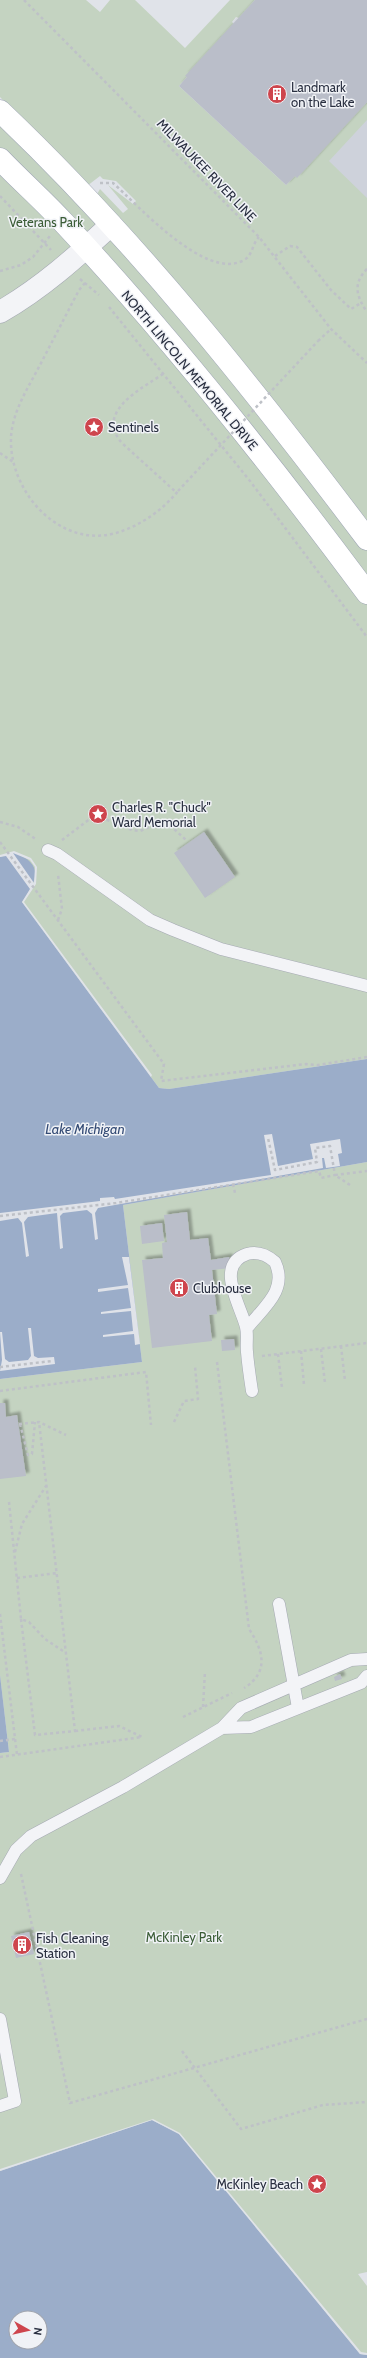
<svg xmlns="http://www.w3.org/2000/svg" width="367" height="2358" font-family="Cabin,sans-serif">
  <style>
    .built { fill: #ced2db }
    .green { fill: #c4d3c1 }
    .water { fill: #9badc9; fill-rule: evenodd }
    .pier { fill: #e0e3e9; fill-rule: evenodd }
    .building { fill: #babec9; filter: url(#shadow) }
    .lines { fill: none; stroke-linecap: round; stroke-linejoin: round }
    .lane-casing { stroke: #a5a9b3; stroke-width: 13 }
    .street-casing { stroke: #a5a9b3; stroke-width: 23 }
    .primary-casing { stroke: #9fa6b5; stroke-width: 23 }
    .path { stroke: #bec1c7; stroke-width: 2.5; stroke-dasharray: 3 3; stroke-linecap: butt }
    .lane { stroke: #f3f4f7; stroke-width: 12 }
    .street { stroke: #f3f4f7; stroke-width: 22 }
    .primary { stroke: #fff; stroke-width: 22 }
    .path-bridge { stroke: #bec1c7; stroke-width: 2.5; stroke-dasharray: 3 3; stroke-linecap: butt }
    .labels { text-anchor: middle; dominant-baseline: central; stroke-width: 3; stroke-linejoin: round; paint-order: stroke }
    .poi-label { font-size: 13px; fill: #292f40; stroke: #f0f2f6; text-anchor: start }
    .street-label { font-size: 13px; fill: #292f40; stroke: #f0f2f6 }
    .park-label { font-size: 13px; fill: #3a5c36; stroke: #f0f2f6 }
    .water-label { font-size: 14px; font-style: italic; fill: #334a74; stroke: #f0f2f6 }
  </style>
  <defs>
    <filter id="shadow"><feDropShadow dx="3.5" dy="-3.5" stdDeviation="1" flood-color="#0004"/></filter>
  </defs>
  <rect width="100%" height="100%" fill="#e0e3e9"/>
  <!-- built -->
  <path class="built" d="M 367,102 L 367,234 L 286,185 Z"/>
  <!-- green -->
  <path class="green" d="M 0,0 L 86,0 L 100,12 L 110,0 L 135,0 L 185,48 L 230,0 L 255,0 L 239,18 L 236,17 L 232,22 L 234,24 L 179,86 L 286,185 L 367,102 L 367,120 L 329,161 L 367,198 L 367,1059 L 169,1089 L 159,1088 L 22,902 L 14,853 L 0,857 L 0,111 L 96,196 L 100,189 L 123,213 L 128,209 L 108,185 L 133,204 L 136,201 L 116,181 L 103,179 L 100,176 L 87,186 L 0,97 Z
    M 367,1162 L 367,2272 L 358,2274 L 367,2286 L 367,2355 L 360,2354 L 179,2134 L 152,2120 L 0,2171 L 0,1753 L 9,1752 L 0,1675 L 0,1379 L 142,1362 L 123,1205 Z"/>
  <!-- water -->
  <path class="water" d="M 14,852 C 45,865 37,880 22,902 L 159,1088 L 169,1089 L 367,1059 L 367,1162 L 123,1205 L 142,1362 L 0,1379 L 0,857 Z
    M 0,1675 L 9,1752 L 0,1753 Z
    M 152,2120 L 179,2134 L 360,2354 L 367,2355 L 367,2358 L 0,2358 L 0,2171 ZM 16,2318 L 40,2318 L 40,2342 L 16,2342 Z"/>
  <!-- pier -->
  <path class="pier" d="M 14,851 L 31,858 L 37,867 L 36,884 L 24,902 L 152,1075 L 151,1077 L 22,902 L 30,889 L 6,856 L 0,857 L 0,855 ZM 13,853 L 30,860 L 35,867 L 34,883 Z
    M 272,1134 L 278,1166 L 313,1159 L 310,1144 L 340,1139 L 342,1153 L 338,1154 L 340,1166 L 326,1168 L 324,1158 L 322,1158 L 323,1168 L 98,1208 L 95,1213 L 98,1239 L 95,1240 L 92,1214 L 87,1210 L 63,1213 L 60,1216 L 63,1248 L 60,1249 L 57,1213 L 28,1217 L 24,1222 L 29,1256 L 26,1257 L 22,1223 L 18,1218 L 0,1221 L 0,1213 L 100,1201 L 100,1198 L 114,1197 L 115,1199 L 271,1175 L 264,1135 Z
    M 122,1257 L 129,1257 L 140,1344 L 135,1345 L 134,1334 L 103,1337 L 103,1335 L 133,1331 L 131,1311 L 101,1314 L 101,1312 L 131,1308 L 128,1288 L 98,1292 L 98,1289 L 128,1285 Z
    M 28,1328 L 31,1328 L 34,1356 L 38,1358 L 54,1357 L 55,1364 L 0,1371 L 2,1360 L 0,1332 L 2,1332 L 5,1359 L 9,1362 L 28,1360 L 31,1356 Z
    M 153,2119 L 180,2133 L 361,2352 L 367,2353 L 367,2355 L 360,2354 L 179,2134 L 152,2120 L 0,2171 L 0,2169 Z"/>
  <!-- building -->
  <path class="building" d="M 255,0 L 367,0 L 367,102 L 297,178 L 295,176 L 286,185 L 179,86 L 187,77 L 185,76 Z
    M 204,832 L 235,877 L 205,898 L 174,853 Z
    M 187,1212 L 190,1240 L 208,1238 L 211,1260 L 229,1257 L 231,1268 L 212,1270 L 217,1314 L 209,1315 L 212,1341 L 152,1348 L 142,1260 L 163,1258 L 162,1243 L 167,1242 L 164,1215 Z
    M 162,1223 L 164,1241 L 142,1244 L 140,1226 Z
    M 234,1339 L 235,1350 L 222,1351 L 221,1340 Z
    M 0,1403 L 5,1403 L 6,1417 L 17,1415 L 26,1476 L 0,1479 Z
    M 340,1674 L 342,1679 L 335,1681 L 334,1677 Z
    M 29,1932 L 34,1954 L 16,1958 L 11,1936 Z"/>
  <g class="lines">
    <defs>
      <path id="lane" d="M 48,850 L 57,854 L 150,920 L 173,930 L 221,949 L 367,986
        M 247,1328 C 264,1307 288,1290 275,1262 C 267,1255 258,1251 247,1254 C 214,1265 241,1306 246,1327 C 248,1335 246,1344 247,1352 C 248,1365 250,1378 252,1391
        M 279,1604 L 298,1708
        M 222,1728 L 251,1727 L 361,1683 L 367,1676
        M 0,1878 L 16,1850 L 31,1836 L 123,1787 L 222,1728 L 241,1708 L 351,1660 L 367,1659
        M 0,2019 L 15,2101 L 0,2106"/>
      <path id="street" d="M 0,312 C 42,288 76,257 111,225"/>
      <path id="primary" d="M 0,111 C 136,240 254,389 367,539
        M 0,159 C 21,181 44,201 64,223 C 173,340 272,465 367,593"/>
    </defs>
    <!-- lane casing -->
    <use href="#lane" class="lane-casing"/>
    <!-- street casing -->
    <use href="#street" class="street-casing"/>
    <!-- primary casing -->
    <use href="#primary" class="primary-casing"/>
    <!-- path -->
    <path class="path" d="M 24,0 L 259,237 L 331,329 L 367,363
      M 100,183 L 113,183 C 138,205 206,282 244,260 C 253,255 252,244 259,237
      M 0,196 L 51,250
      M 275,256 L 290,246 L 297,247 L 331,290 L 351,309 L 361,303
      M 367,269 C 352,284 357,297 367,312
      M 0,271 L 21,265 L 33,257 L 50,236
      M 80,279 L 99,295
      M 85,283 L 79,290 C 66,315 53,340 40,365 C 28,388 12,412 11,438 C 9,492 60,549 116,533 C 140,526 163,510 178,491
      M 109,307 L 250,481 L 367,637
      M 318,341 L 331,329
      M 163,374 C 141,389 93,413 123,444 L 177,493
      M 0,453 L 13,462
      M 0,822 L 18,827 L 37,840
      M 62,840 L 95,815 L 132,830 L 140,831 L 154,825 L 172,827 L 186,840
      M 0,842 L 164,1064 L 161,1081 L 306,1064 L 318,1065 L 367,1057
      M 58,920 L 62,909 L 58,874
      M 233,1184 L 235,1193
      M 350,1185 L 335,1175 L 367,1171
      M 0,1216 L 116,1203 L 319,1171 L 321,1178 L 335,1175 L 330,1146 L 315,1148 L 317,1162 L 275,1170 L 268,1138
      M 341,1346 L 345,1381
      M 321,1349 L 325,1383
      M 301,1351 L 304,1385
      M 278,1354 L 282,1388
      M 262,1356 L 367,1343
      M 217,1362 L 249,1629 C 263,1650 270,1672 244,1688
      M 0,1367 L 52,1361
      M 0,1391 L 146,1372 L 151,1425
      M 174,1422 L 184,1401 L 198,1399 L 195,1366
      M 19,1424 L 39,1422 L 66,1435
      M 20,1424 L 28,1455 L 32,1454 L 35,1422
      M 9,1502 L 21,1619 L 29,1622 L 45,1639 L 66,1653
      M 15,1552 L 22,1524 L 46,1486
      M 17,1578 L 57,1573
      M 0,1614 L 17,1755
      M 21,1619 L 35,1735 L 75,1731 L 39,1422
      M 203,1707 L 205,1671
      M 183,1717 L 232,1693
      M 0,1741 L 15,1739
      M 0,1757 L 142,1737 L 119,1726 L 75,1731
      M 21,1874 L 70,2103 L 367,2019
      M 182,2051 L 241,2129 L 323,2105 L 367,2102"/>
    <!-- lane -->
    <use href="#lane" class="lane"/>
    <!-- street -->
    <use href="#street" class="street"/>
    <!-- primary -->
    <use href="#primary" class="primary"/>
    <!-- path-bridge -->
    <path class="path-bridge" d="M 178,491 L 318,341"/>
  </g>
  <!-- icons -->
  <defs>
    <symbol id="building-disc" viewBox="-11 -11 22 22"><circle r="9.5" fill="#ce454d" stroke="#f0f2f6"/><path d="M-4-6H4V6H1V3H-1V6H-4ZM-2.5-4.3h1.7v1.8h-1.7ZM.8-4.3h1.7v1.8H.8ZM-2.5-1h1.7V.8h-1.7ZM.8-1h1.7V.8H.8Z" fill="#fff"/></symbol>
    <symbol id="sight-disc" viewBox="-11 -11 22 22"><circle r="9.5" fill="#ce454d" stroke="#f0f2f6"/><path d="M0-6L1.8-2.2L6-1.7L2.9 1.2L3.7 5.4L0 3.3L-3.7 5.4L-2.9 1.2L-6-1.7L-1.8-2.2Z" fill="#fff"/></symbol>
  </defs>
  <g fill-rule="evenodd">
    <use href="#building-disc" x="266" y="83" width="22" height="22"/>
    <use href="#sight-disc" x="83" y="416" width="22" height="22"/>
    <use href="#sight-disc" x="87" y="803" width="22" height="22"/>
    <use href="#building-disc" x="168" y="1277" width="22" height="22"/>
    <use href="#building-disc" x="11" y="1934" width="22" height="22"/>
    <use href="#sight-disc" x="306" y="2173" width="22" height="22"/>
  </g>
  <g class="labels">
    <!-- poi labels -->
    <g class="poi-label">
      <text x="291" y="87">Landmark<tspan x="291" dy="15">on the Lake</tspan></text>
      <text x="108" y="427">Sentinels</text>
      <text x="112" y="807">Charles R. "Chuck"<tspan x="112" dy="15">Ward Memorial</tspan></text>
      <text x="193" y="1288">Clubhouse</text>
      <text x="36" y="1938">Fish Cleaning<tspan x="36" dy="15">Station</tspan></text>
      <text x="303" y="2184" text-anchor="end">McKinley Beach</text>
    </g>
    <!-- street labels -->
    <g class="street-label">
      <text transform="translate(207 170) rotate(46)">MILWAUKEE RIVER LINE</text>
      <text transform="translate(190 370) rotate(50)">NORTH LINCOLN MEMORIAL DRIVE</text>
    </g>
    <!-- park labels -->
    <g class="park-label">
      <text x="46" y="222">Veterans Park</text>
      <text x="184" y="1937">McKinley Park</text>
    </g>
    <!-- water labels -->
    <g class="water-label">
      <text x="85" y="1129">Lake Michigan</text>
    </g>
  </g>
  <!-- north arrow -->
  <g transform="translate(28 2330) rotate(98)"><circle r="19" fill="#f0f2f6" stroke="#a0a4ad"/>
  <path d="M0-3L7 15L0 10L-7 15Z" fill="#ce454d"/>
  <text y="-6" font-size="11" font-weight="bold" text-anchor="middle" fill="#292f40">N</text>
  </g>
</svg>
